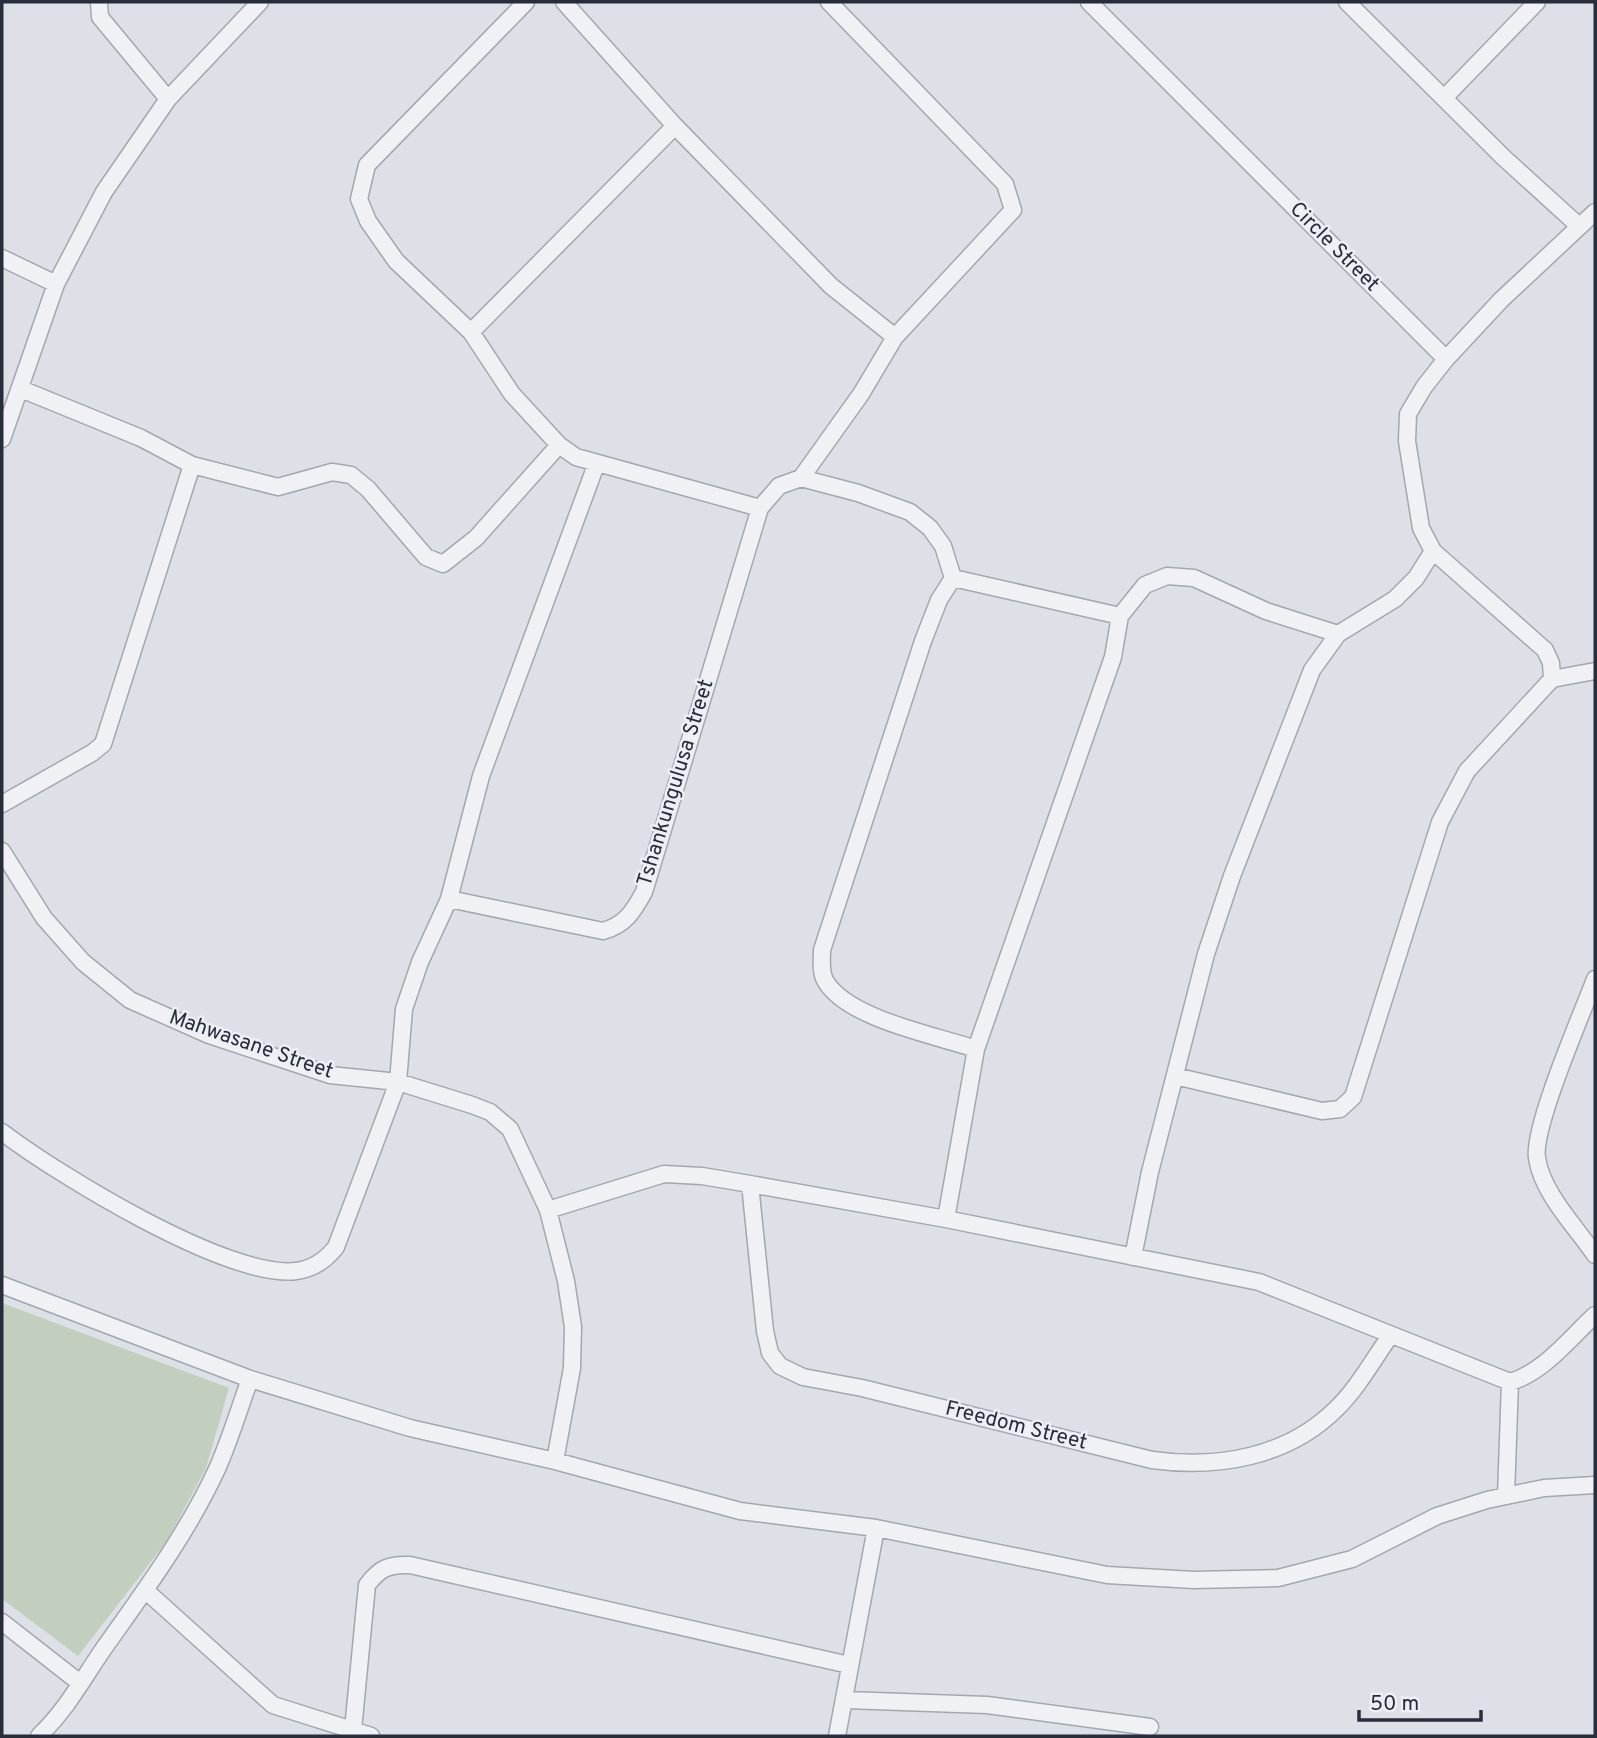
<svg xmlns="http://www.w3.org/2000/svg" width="1597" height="1738" font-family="Overpass,sans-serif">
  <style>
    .green { fill: #c2cfbf }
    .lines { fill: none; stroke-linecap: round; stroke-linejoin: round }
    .minor-casing { stroke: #a3a7af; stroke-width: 19 }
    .minor { stroke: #eff1f4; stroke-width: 16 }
    .labels { text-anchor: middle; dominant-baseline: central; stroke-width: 5; stroke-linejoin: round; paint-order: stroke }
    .street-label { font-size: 21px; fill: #282d3b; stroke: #eceff3 }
  </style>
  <rect width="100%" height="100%" fill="#dde0e6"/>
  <!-- green -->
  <path class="green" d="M 2,1303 L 229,1388 L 206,1468 L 167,1541 L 78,1656 L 2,1599 Z"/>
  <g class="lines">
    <defs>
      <path id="minor" d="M 99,2 L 100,17 L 168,99
        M 526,2 L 367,165 L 359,199 L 368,221 L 396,261 L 471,332 L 512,394 L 559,445 L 576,457 L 760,508 L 779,486 L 801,478 L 858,493 L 910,512 L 930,528 L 943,546 L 953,578 L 939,600 L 923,641 L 822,950 C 822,961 820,973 826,982 C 849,1019 934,1035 976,1049
        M 1089,2 L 1446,359 L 1501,300 L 1595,212
        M 1347,2 L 1503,157 L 1579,226
        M 1444,98 L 1537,2
        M 675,126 L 831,286 L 895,337 L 1013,210 L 1005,184 L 829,2
        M 2,258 L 56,284
        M 471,332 L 675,126 L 564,2
        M 1446,359 L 1424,387 L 1408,414 L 1407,441 L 1421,528 L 1433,551 L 1545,650 L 1551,663 L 1552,679
        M 21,389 L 141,438 L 192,465 L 278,487 L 332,472 L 351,475 L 368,489 L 426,557 L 443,564 L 476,538 L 559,445
        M 2,439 L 56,284 L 104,192 L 168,99 L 260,2
        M 801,478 L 861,394 L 895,337
        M 953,578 L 1120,616
        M 2,804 L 92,753 L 103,744 L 192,465
        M 2,851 L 44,918 L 83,962 L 130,1000 L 209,1035 L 330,1075 L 398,1082 L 472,1105 L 490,1112 L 510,1129 L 548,1210 L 566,1281 L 573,1327 L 572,1368 L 555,1461
        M 449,899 L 603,931 C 625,925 633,912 644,892 L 760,508
        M 1595,979 C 1582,1014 1532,1128 1537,1158 C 1542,1193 1576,1227 1595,1255
        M 1175,1076 L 1322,1111 L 1340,1109 L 1353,1097 L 1440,822 L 1467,771 L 1552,679 L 1595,671
        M 2,1132 C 57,1174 228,1279 296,1271 C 313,1269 325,1261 336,1247 L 398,1082 L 404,1009 L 420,962 L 449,899 L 481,776 L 596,465
        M 750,1184 L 765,1331 L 770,1353 L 780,1366 L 803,1377 L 862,1388 L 1152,1460 C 1218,1469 1288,1457 1336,1409 C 1357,1389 1373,1360 1390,1336
        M 548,1210 L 664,1174 L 702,1176 L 750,1184 L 946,1219 L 1259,1282 L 1510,1382 C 1543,1373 1570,1338 1595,1315
        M 946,1219 L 976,1049 L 1113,657 L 1120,616 L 1145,585 L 1167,576 L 1194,578 L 1266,611 L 1338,634
        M 1133,1257 L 1150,1172 L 1206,954 L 1232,876 L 1312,670 L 1338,634 L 1395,599 L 1416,578 L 1433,551
        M 2,1285 L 250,1379 L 410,1428 L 555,1461 L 740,1511 L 876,1528 L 1107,1575 L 1194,1580 L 1278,1578 L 1352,1559 L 1437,1516 L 1487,1500 L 1544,1488 L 1595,1485
        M 1506,1496 L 1510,1382
        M 145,1590 L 273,1705 L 371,1736
        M 2,1622 L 80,1683
        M 846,1700 L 987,1705 L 1150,1727
        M 353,1730 L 367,1585 C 380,1568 389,1564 410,1565 L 849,1665
        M 39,1736 C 66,1710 81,1682 102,1651 C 143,1593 187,1534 217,1469 C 230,1440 239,1409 250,1379
        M 837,1736 L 876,1528"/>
    </defs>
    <!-- minor casing -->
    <use href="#minor" class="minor-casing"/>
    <!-- minor -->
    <use href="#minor" class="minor"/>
  </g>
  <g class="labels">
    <!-- street labels -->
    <g class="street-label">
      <text transform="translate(1334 247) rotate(45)">Circle Street</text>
      <text transform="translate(676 783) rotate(-73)">Tshankungulusa Street</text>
      <text transform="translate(251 1045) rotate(19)">Mahwasane Street</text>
      <text transform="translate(1016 1426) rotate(14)">Freedom Street</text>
    </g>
  </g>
  <!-- border -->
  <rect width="1597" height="1738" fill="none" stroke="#282d3b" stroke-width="7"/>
  <!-- scale -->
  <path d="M1359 1710v10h122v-10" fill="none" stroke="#282d3b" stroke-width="3.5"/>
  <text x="1370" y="1710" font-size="21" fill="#282d3b" stroke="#eceff3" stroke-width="5" paint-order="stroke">50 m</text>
</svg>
